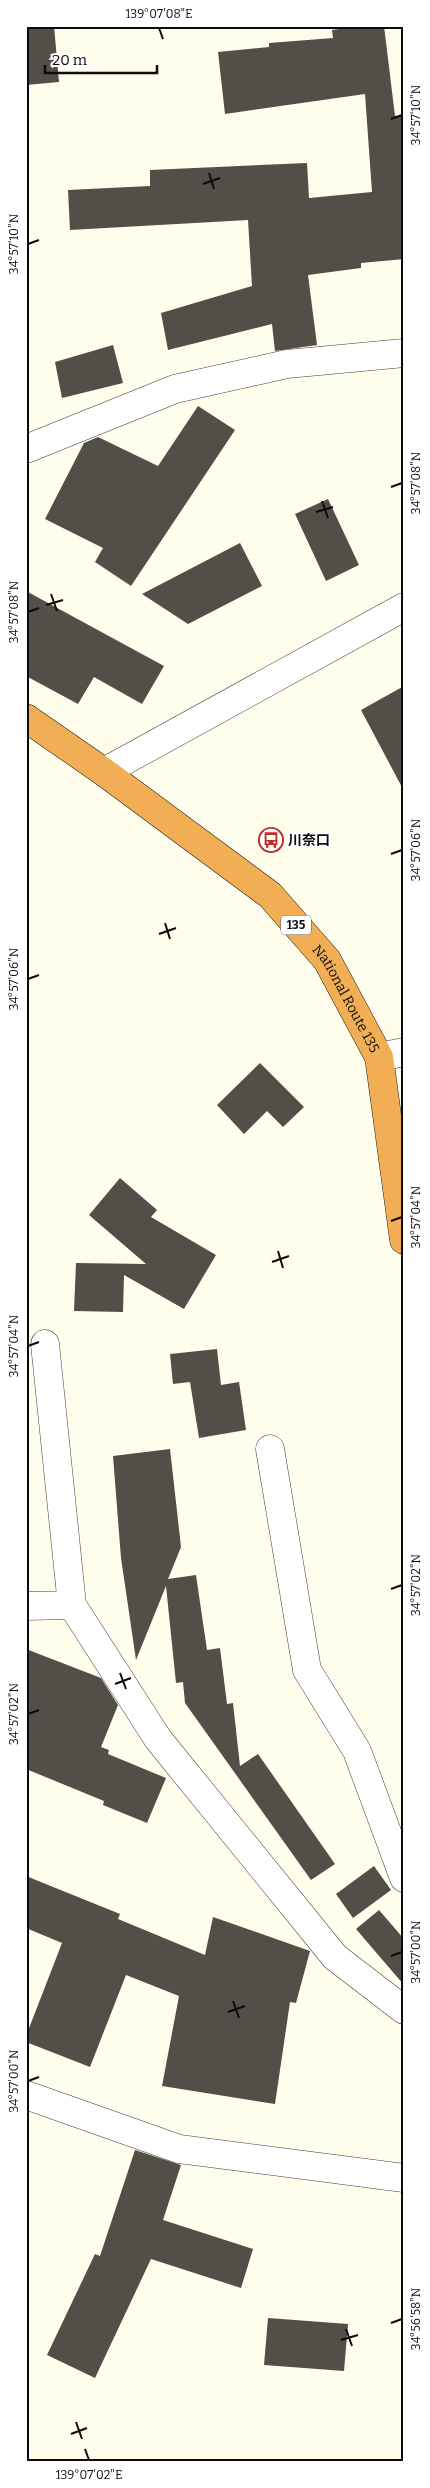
<svg xmlns="http://www.w3.org/2000/svg" width="430" height="2488" font-family="Bitter,'Noto Sans JP',serif">
  <style>
    .building { fill: #544e48 }
    .lines { fill: none; stroke-linecap: round; stroke-linejoin: round }
    .minor-casing { stroke: #3f3f3f; stroke-width: 29 }
    .highway-casing { stroke: #1d1d1d; stroke-width: 29 }
    .minor { stroke: #fff; stroke-width: 28 }
    .highway { stroke: #f2ae55; stroke-width: 28 }
    .ticks { fill: none; stroke: #0c0c0c; stroke-width: 2 }
    .labels { text-anchor: middle; dominant-baseline: central; stroke-width: 5; stroke-linejoin: round; paint-order: stroke }
    .shield { fill: #fff; stroke: #555; stroke-width: 1 }
    .shield-label { font-size: 12px; font-weight: bold; fill: #0c0c0c }
    .poi-label { font-size: 14px; font-weight: bold; fill: #0c0c0c; stroke: #fff; text-anchor: start }
    .street-label { font-size: 14px; fill: #0c0c0c; stroke: #fff }
    .neatline { fill: none; stroke: #0c0c0c; stroke-width: 2 }
    .ticks-label { font-size: 12px; text-anchor: middle; fill: #0c0c0c }
  </style>
  <rect width="100%" height="100%" fill="#fffdeb"/>
  <!-- building -->
  <path class="building" d="M 26,26 L 54,26 L 59,82 L 26,85 Z
    M 359,26 L 384,26 L 395,116 L 404,115 L 404,259 L 361,263 L 361,268 L 308,275 L 317,345 L 275,351 L 272,324 L 168,350 L 161,313 L 252,286 L 248,220 L 70,230 L 68,190 L 150,186 L 150,170 L 307,163 L 309,198 L 372,192 L 365,94 L 225,114 L 218,52 L 269,47 L 269,43 L 333,38 L 332,30 Z
    M 113,345 L 123,383 L 62,398 L 55,362 Z
    M 198,406 L 235,430 L 131,586 L 95,562 L 103,548 L 45,519 L 84,443 L 98,437 L 158,466 Z
    M 328,499 L 359,565 L 326,581 L 295,514 Z
    M 240,543 L 262,586 L 188,624 L 142,594 Z
    M 26,591 L 164,666 L 142,704 L 94,677 L 78,704 L 26,676 Z
    M 404,686 L 404,791 L 361,710 Z
    M 260,1063 L 304,1107 L 283,1127 L 267,1111 L 244,1134 L 217,1105 Z
    M 120,1178 L 157,1210 L 151,1217 L 216,1255 L 184,1309 L 124,1275 L 123,1312 L 74,1311 L 76,1263 L 146,1264 L 89,1215 Z
    M 217,1349 L 221,1385 L 239,1382 L 246,1430 L 199,1438 L 190,1382 L 173,1384 L 170,1354 Z
    M 170,1449 L 181,1547 L 168,1579 L 196,1575 L 207,1650 L 220,1648 L 227,1704 L 233,1703 L 240,1766 L 258,1754 L 335,1864 L 311,1880 L 185,1703 L 183,1682 L 176,1683 L 166,1586 L 136,1660 L 121,1558 L 113,1456 Z
    M 26,1649 L 101,1678 L 118,1705 L 101,1747 L 109,1750 L 108,1754 L 166,1778 L 147,1823 L 103,1805 L 104,1801 L 26,1769 Z
    M 374,1866 L 391,1890 L 353,1918 L 336,1894 Z
    M 26,1876 L 120,1914 L 118,1919 L 205,1955 L 213,1917 L 310,1951 L 296,2003 L 290,2002 L 275,2104 L 162,2086 L 179,1996 L 126,1975 L 90,2067 L 26,2042 L 26,2036 L 62,1943 L 26,1928 Z
    M 379,1910 L 404,1939 L 404,1985 L 356,1929 Z
    M 135,2150 L 181,2165 L 163,2220 L 253,2249 L 241,2288 L 151,2259 L 95,2378 L 47,2355 L 95,2254 L 100,2256 Z
    M 268,2318 L 348,2324 L 344,2371 L 264,2365 Z"/>
  <g class="lines">
    <defs>
      <path id="minor" d="M 26,449 L 175,389 L 287,364 L 404,353
        M 104,772 L 404,607
        M 379,1057 L 404,1052
        M 45,1344 L 72,1605 L 158,1739 L 335,1957 L 404,2010
        M 270,1449 L 307,1670 L 357,1751 L 404,1878
        M 26,1606 L 72,1605
        M 26,2095 L 179,2149 L 404,2178"/>
      <g id="highway">
        <path id="s1" d="M 26,718 L 104,772 L 270,895 L 327,960 L 379,1057 L 404,1240"/>
      </g>
    </defs>
    <!-- minor casing -->
    <use href="#minor" class="minor-casing"/>
    <!-- highway casing -->
    <use href="#highway" class="highway-casing"/>
    <!-- minor -->
    <use href="#minor" class="minor"/>
    <!-- highway -->
    <use href="#highway" class="highway"/>
  </g>
  <!-- ticks -->
  <path class="ticks" d="M 159,28 L 163,39M 391,119 L 402,115M 209,173 L 214,189M 203,184 L 220,178M 28,244 L 39,240M 391,487 L 402,483M 322,501 L 328,518M 316,512 L 333,507M 51,594 L 57,611M 46,605 L 63,600M 28,612 L 39,608M 391,854 L 402,850M 165,923 L 170,939M 159,934 L 176,928M 28,979 L 39,975M 391,1221 L 402,1217M 278,1251 L 283,1268M 272,1262 L 289,1256M 28,1346 L 39,1342M 391,1589 L 402,1585M 120,1673 L 126,1689M 115,1684 L 131,1678M 28,1714 L 39,1710M 391,1956 L 402,1952M 233,2001 L 239,2018M 228,2012 L 245,2006M 28,2081 L 39,2077M 391,2323 L 402,2319M 346,2329 L 352,2346M 341,2340 L 358,2335M 76,2422 L 82,2439M 71,2434 L 87,2428M 85,2449 L 89,2460"/>
  <!-- icons -->
  <defs>
    <symbol id="bus-ring" viewBox="-11 -11 22 22"><circle r="9.5" fill="#fff" stroke="#ba2f26" stroke-width="1.5"/><path d="M-5-6H5V4H4V6H2V4H-2V6H-4V4H-5ZM-3.5-4V0h7V-4ZM-3.5 1.2v1.5H-2V1.2ZM2 1.2v1.5H3.5V1.2Z" fill="#ba2f26"/></symbol>
  </defs>
  <g fill-rule="evenodd">
    <use href="#bus-ring" x="257" y="826" width="28" height="28"/>
  </g>
  <g class="labels">
    <!-- shield labels -->
    <rect class="shield" x="281" y="915.5" width="30" height="19" rx="4"/>
    <g class="shield-label">
      <text x="296" y="925">135</text>
    </g>
    <!-- poi labels -->
    <g class="poi-label">
      <text x="288" y="840">川奈口</text>
    </g>
    <!-- street labels -->
    <g class="street-label">
      <text stroke="none"><textPath href="#s1" startOffset="431">National Route 135</textPath></text>
    </g>
  </g>
  <!-- border -->
  <rect width="430" height="2488" fill="none" stroke="#ffffff" stroke-width="55"/>
  <!-- scale -->
  <path d="M45 65v8h112v-8" fill="none" stroke="#0c0c0c" stroke-width="2.5"/>
  <text x="52" y="65" font-size="15" fill="#0c0c0c" stroke="#ffffff" stroke-width="4" paint-order="stroke">20 m</text>
  <rect x="28" y="28" width="374" height="2432" class="neatline"/>
  <g class="ticks-label">
    <text x="159" y="18">139°07'08"E</text>
    <text transform="translate(416 115) rotate(-90)" y="4">34°57'10"N</text>
    <text transform="translate(14 244) rotate(-90)" y="4">34°57'10"N</text>
    <text transform="translate(416 483) rotate(-90)" y="4">34°57'08"N</text>
    <text transform="translate(14 612) rotate(-90)" y="4">34°57'08"N</text>
    <text transform="translate(416 850) rotate(-90)" y="4">34°57'06"N</text>
    <text transform="translate(14 979) rotate(-90)" y="4">34°57'06"N</text>
    <text transform="translate(416 1217) rotate(-90)" y="4">34°57'04"N</text>
    <text transform="translate(14 1346) rotate(-90)" y="4">34°57'04"N</text>
    <text transform="translate(416 1585) rotate(-90)" y="4">34°57'02"N</text>
    <text transform="translate(14 1714) rotate(-90)" y="4">34°57'02"N</text>
    <text transform="translate(416 1952) rotate(-90)" y="4">34°57'00"N</text>
    <text transform="translate(14 2081) rotate(-90)" y="4">34°57'00"N</text>
    <text transform="translate(416 2319) rotate(-90)" y="4">34°56'58"N</text>
    <text x="89" y="2479">139°07'02"E</text>
  </g>
</svg>
